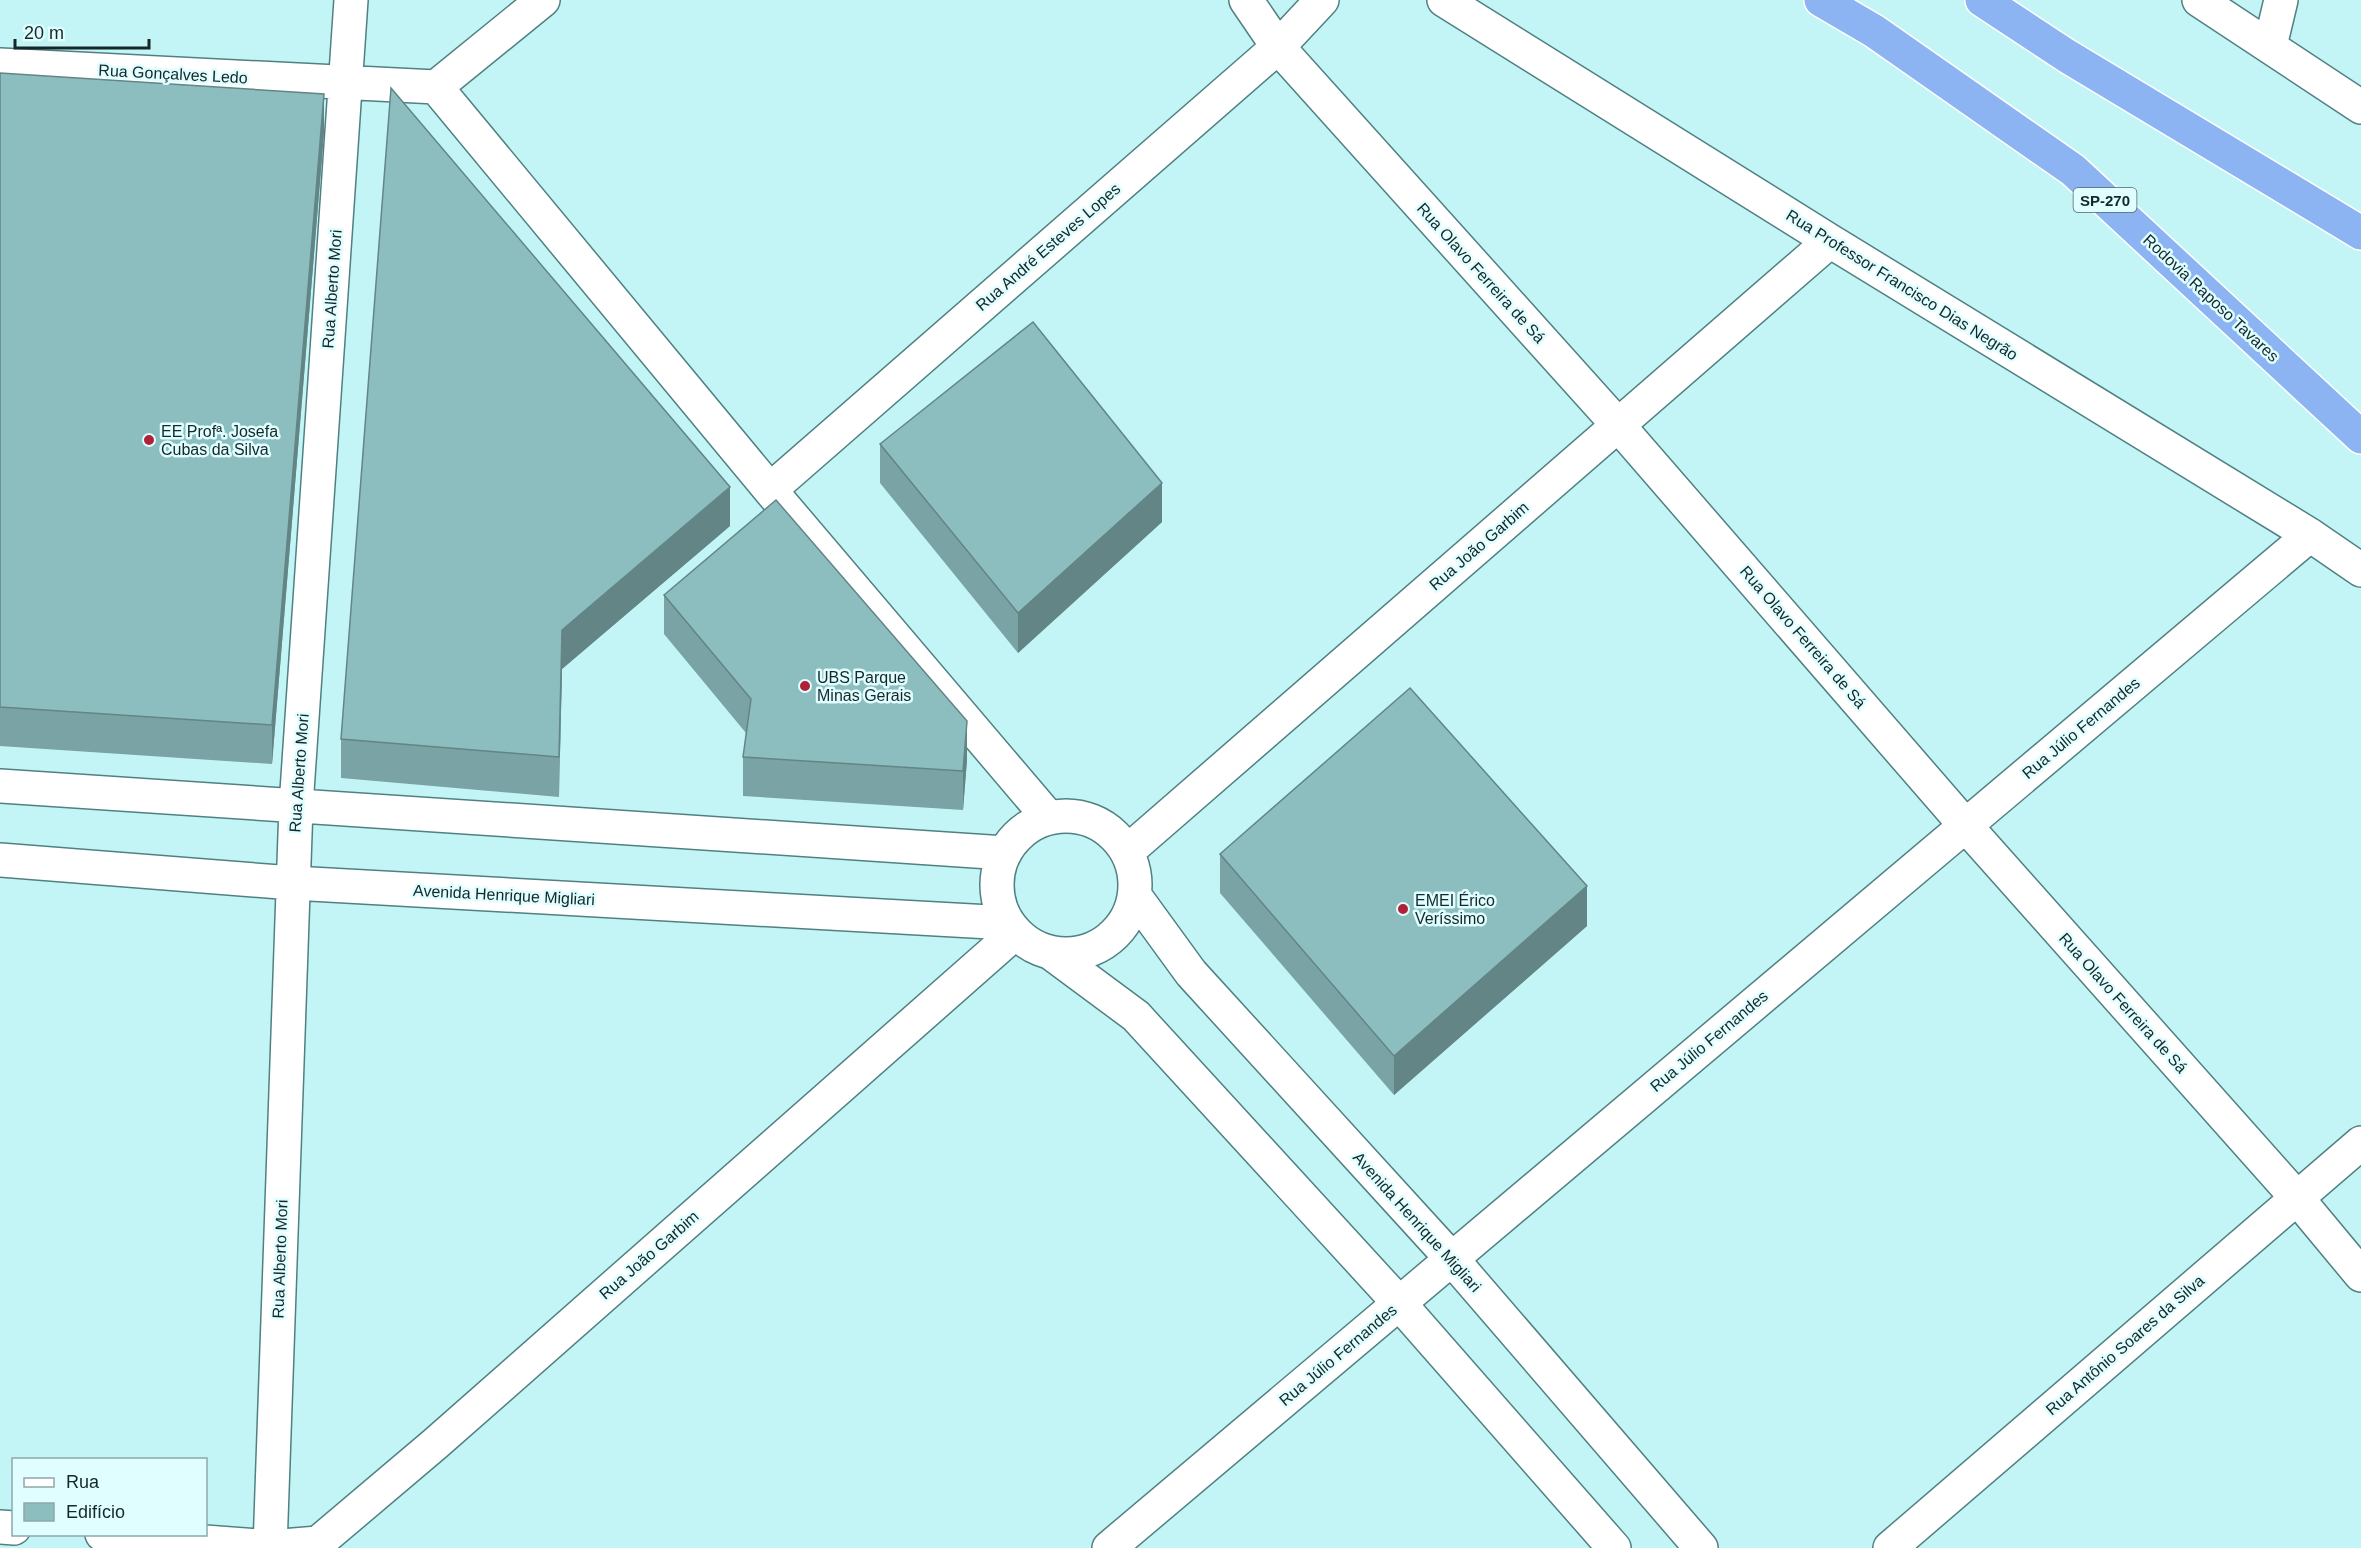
<svg xmlns="http://www.w3.org/2000/svg" width="2361" height="1548" font-family="Helvetica,sans-serif">
  <style>
    .lines { fill: none; stroke-linecap: round; stroke-linejoin: round }
    .minor-casing { stroke: #508082; stroke-width: 36 }
    .highway-casing { stroke: #fff; stroke-width: 36 }
    .minor { stroke: #fff; stroke-width: 33 }
    .highway { stroke: #8cb4f2; stroke-width: 33 }
    .wall { fill: #79a3a4 }
    .shaded-wall { fill: #638586 }
    .building { fill: #8dbebf; stroke: #638586; stroke-width: 1.5 }
    .poi-dot { fill: #b22038; stroke: #e0feff; stroke-width: 2 }
    .labels { text-anchor: middle; dominant-baseline: central; stroke-width: 5; stroke-linejoin: round; paint-order: stroke }
    .shield { fill: #e0feff; stroke: #526869; stroke-width: 1.5 }
    .shield-label { font-size: 15px; font-weight: bold; fill: #152829 }
    .street-label { font-size: 16px; fill: #152829; stroke: #e0feff }
    .poi-label { font-size: 16px; fill: #152829; stroke: #e0feff; text-anchor: start }
  </style>
  <rect width="100%" height="100%" fill="#c3f5f7"/>
  <g class="lines">
    <defs>
      <path id="minor" d="M 1246,0 L 1278,47 L 1618,425 L 1965,825 L 2297,1198 L 2361,1275
        M 1444,0 L 1830,241 L 2310,535 L 2361,570
        M 2199,0 L 2361,107
        M 2270,46 L 2281,0
        M 0,65 L 436,87 L 770,490 L 1048,817
        M 436,87 L 543,0
        M 770,490 L 1278,47 L 1322,0
        M 0,786 L 1005,853
        M997 885a69 69 0 1 1 138 0a69 69 0 1 1-138 0Z
        M 1128,851 L 1830,241
        M 0,860 L 293,883 L 1008,923
        M 1135,896 L 1191,973 L 1451,1258 L 1701,1548
        M 1051,953 L 1136,1016 L 1399,1303 L 1614,1548
        M 0,1527 L 14,1528
        M 102,1534 L 270,1547 L 318,1543 L 435,1444 L 1015,933
        M 270,1548 L 296,806 L 351,0
        M 1109,1548 L 2310,535
        M 1890,1548 L 2361,1143"/>
      <path id="highway" d="M 1821,0 L 1874,31 L 2073,170 L 2361,437
        M 1982,0 L 2067,56 L 2361,233"/>
    </defs>
    <!-- minor casing -->
    <use href="#minor" class="minor-casing"/>
    <!-- highway casing -->
    <use href="#highway" class="highway-casing"/>
    <!-- minor -->
    <use href="#minor" class="minor"/>
    <!-- highway -->
    <use href="#highway" class="highway"/>
  </g>
  <!-- wall -->
  <path class="wall" d="M 0,73 L 324,133 L 272,764 L 0,746 Z
    M 880,444 L 1162,522 L 1018,653 L 880,483 Z
    M 730,526 L 562,669 L 559,797 L 341,778 L 341,739 Z
    M 664,595 L 967,760 L 963,810 L 743,796 L 743,757 L 746,733 L 664,634 Z
    M 1220,854 L 1587,926 L 1394,1095 L 1220,893 Z"/>
  <!-- shaded-wall -->
  <path class="shaded-wall" d="M 324,94 L 324,133 L 272,764 L 272,725 Z
    M 1162,483 L 1162,522 L 1018,653 L 1018,613 Z
    M 730,487 L 730,526 L 562,669 L 559,797 L 562,630 Z
    M 967,721 L 967,760 L 963,810 L 963,771 Z
    M 1587,886 L 1587,926 L 1394,1095 L 1394,1056 Z"/>
  <!-- building -->
  <path class="building" d="M 0,73 L 324,94 L 272,725 L 0,707 Z
    M 391,88 L 730,487 L 562,630 L 559,757 L 341,739 Z
    M 1033,322 L 1162,483 L 1018,613 L 880,444 Z
    M 776,500 L 967,721 L 963,771 L 743,757 L 751,699 L 664,595 Z
    M 1410,688 L 1587,886 L 1394,1056 L 1220,854 Z"/>
  <!-- markers -->
  <g class="poi-dot">
    <circle cx="149" cy="440" r="6"/>
    <circle cx="805" cy="686" r="6"/>
    <circle cx="1403" cy="909" r="6"/>
  </g>
  <g class="labels">
    <!-- shield labels -->
    <rect class="shield" x="2073.5" y="188" width="63" height="24" rx="4.5"/>
    <g class="shield-label">
      <text x="2105" y="200">SP-270</text>
    </g>
    <!-- street labels -->
    <g class="street-label">
      <text transform="translate(173 74) rotate(3)">Rua Gonçalves Ledo</text>
      <text transform="translate(1048 247) rotate(-41)">Rua André Esteves Lopes</text>
      <text transform="translate(1481 273) rotate(48)">Rua Olavo Ferreira de Sá</text>
      <text transform="translate(1902 285) rotate(32)">Rua Professor Francisco Dias Negrão</text>
      <text transform="translate(332 289) rotate(-86)">Rua Alberto Mori</text>
      <text transform="translate(2211 298) rotate(43)">Rodovia Raposo Tavares</text>
      <text transform="translate(1479 546) rotate(-41)">Rua João Garbim</text>
      <text transform="translate(1803 637) rotate(49)">Rua Olavo Ferreira de Sá</text>
      <text transform="translate(2081 728) rotate(-40)">Rua Júlio Fernandes</text>
      <text transform="translate(299 773) rotate(-86)">Rua Alberto Mori</text>
      <text transform="translate(504 895) rotate(3)">Avenida Henrique Migliari</text>
      <text transform="translate(2123 1003) rotate(48)">Rua Olavo Ferreira de Sá</text>
      <text transform="translate(1709 1041) rotate(-40)">Rua Júlio Fernandes</text>
      <text transform="translate(1417 1222) rotate(48)">Avenida Henrique Migliari</text>
      <text transform="translate(649 1255) rotate(-41)">Rua João Garbim</text>
      <text transform="translate(280 1259) rotate(-88)">Rua Alberto Mori</text>
      <text transform="translate(2125 1345) rotate(-41)">Rua Antônio Soares da Silva</text>
      <text transform="translate(1338 1355) rotate(-40)">Rua Júlio Fernandes</text>
    </g>
    <!-- poi labels -->
    <g class="poi-label">
      <text x="161" y="431">EE Profª. Josefa<tspan x="161" dy="18">Cubas da Silva</tspan></text>
      <text x="817" y="677">UBS Parque<tspan x="817" dy="18">Minas Gerais</tspan></text>
      <text x="1415" y="900">EMEI Érico<tspan x="1415" dy="18">Veríssimo</tspan></text>
    </g>
  </g>
  <!-- legend -->
  <rect x="12" y="1458" width="195" height="78" fill="#e0feff" stroke="#8fa8a9" stroke-width="1.5"/>
  <rect x="24" y="1478" width="30" height="9" fill="#ffffff" stroke="#8fa8a9" stroke-width="1.5"/>
  <text x="66" y="1488" font-size="18" fill="#152829">Rua</text>
  <rect x="24" y="1503" width="30" height="18" fill="#8dbebf" stroke="#8fa8a9" stroke-width="1.5"/>
  <text x="66" y="1518" font-size="18" fill="#152829">Edifício</text>
  <!-- scale -->
  <path d="M15 39v9h134v-9" fill="none" stroke="#152829" stroke-width="3"/>
  <text x="24" y="39" font-size="18" fill="#152829" stroke="#e0feff" stroke-width="4.5" paint-order="stroke">20 m</text>
</svg>
